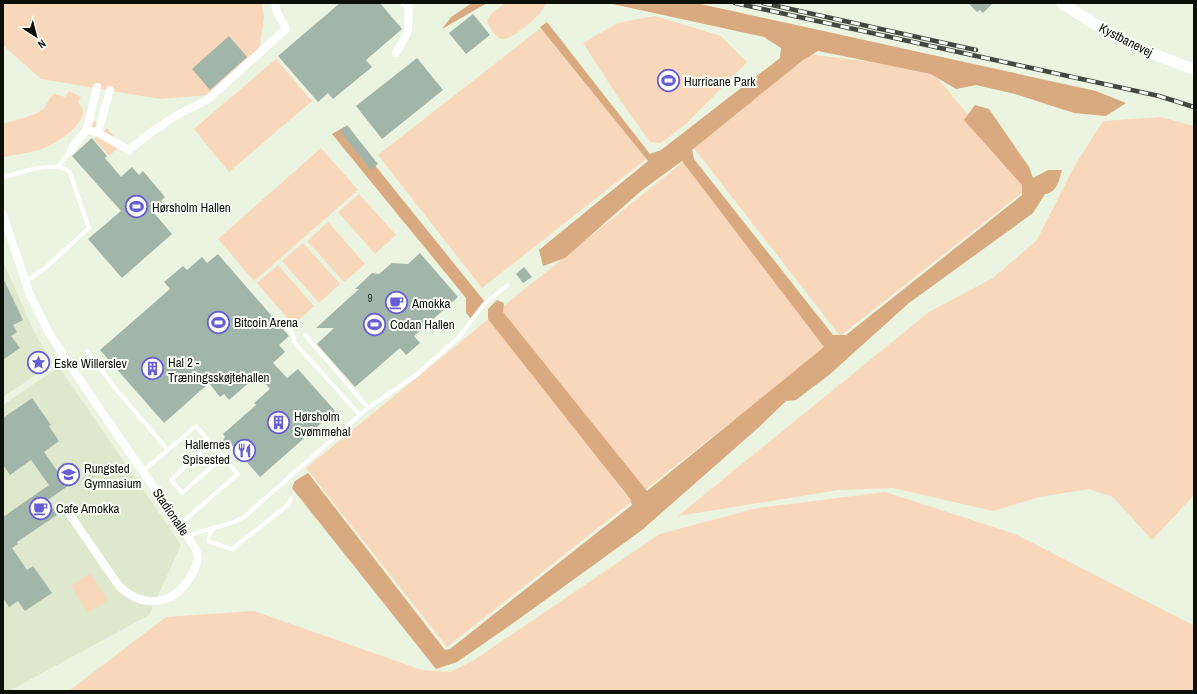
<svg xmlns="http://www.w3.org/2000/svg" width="1197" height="694" font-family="'Archivo Narrow',sans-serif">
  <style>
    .built { fill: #dde8cd }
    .green { fill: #f9d7ba }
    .forest { fill: #d9a97f }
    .building { fill: #a2b5a9 }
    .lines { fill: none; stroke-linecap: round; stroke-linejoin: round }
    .lane { stroke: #fff; stroke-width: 4 }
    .street { stroke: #fff; stroke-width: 8 }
    .secondary { stroke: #fff; stroke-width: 11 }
    .rail-casing { stroke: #44493f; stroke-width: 4.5 }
    .rail { stroke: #fbfff7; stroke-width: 3; stroke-dasharray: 9; stroke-linecap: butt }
    .labels { text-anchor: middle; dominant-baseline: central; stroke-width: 4; stroke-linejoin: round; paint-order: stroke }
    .number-label { font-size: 11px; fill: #323931 }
    .street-label { font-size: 13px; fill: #0d1009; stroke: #fbfff7 }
    .poi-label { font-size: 13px; fill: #0d1009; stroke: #fbfff7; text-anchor: start }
  </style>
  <rect width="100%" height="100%" fill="#ebf4e0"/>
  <!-- built -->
  <path class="built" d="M 3,261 L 34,332 L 53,363 L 3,397 Z
    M 59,367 L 181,545 L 149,615 L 9,691 L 3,691 L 3,405 Z"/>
  <!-- green -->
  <path class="green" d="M 3,3 L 262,3 L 264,18 L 259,51 L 210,95 L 160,99 L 41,79 L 3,45 Z
    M 505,3 L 545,3 C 546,12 511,41 502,39 C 494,37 489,27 487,20 L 492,13 Z
    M 655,16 L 721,36 L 747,62 L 687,123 L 661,143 L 650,142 L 620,100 L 583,43 L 618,23 Z
    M 542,27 L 646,159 L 482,288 L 378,155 Z
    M 809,54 L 931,70 L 1028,188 L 840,336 L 693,147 Z
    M 276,59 L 312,101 L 229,172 L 194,129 Z
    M 69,91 L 81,97 L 78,102 C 80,106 84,109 83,113 C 80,129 54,145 39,150 C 28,153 15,155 3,157 L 3,124 C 13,120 36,116 43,109 C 48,105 48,98 54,94 L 65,97 Z
    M 1161,117 L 1194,126 L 1194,495 L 1152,540 L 1113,497 L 1089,489 L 1039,497 L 993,511 L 893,488 L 839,490 L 678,516 L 929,312 L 993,278 L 1037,240 L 1074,167 L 1103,121 Z
    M 86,120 L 105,124 L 102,132 L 107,128 L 121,145 L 109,156 L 94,139 L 100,134 L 85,124 Z
    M 321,148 L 358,190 L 254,281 L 218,239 Z
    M 688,158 L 829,345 L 645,490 L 500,309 Z
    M 359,194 L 396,235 L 375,254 L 338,212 Z
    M 328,222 L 365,264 L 344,282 L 307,241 Z
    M 303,243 L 340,284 L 319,303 L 282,261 Z
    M 278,265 L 314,306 L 293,325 L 257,283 Z
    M 491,317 L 631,502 L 447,647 L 306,468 Z
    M 885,492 L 1015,534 L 1191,624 L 1194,627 L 1194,691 L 69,691 L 166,617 L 254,611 L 422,670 L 451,672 L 474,660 L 660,534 L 757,508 Z
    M 90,573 L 108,600 L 88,613 L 71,586 Z"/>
  <!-- forest -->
  <path class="forest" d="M 472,3 L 487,3 L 442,29 L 451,17 Z
    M 608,3 L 696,3 L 1096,91 L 1126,103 L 1106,116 L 1074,113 L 1015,94 L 976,85 L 956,89 L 931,74 L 818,51 L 803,60 L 692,150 L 694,159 L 833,335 L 846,335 L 1022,195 L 1022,185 L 964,120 L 975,105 L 989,109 L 1029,167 L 1033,178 L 1048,170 L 1062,170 C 1059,180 1057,193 1045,194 L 1033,213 L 909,303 L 829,375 L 796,400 L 786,401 L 758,428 L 642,530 L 519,619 L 457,662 L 436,669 L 292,488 L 295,481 L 308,473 L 445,650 L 450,649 L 632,505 L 630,499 L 488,319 L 488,309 L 497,300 L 504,303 L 503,312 L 647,491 L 824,347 L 682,161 L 641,191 L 565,258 L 543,266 L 539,250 L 648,161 L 540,27 L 547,22 L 650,154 L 661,150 L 780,58 L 781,48 L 764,37 Z
    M 344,127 L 485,302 L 473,321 L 466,313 L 466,298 L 332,134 Z"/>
  <!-- building -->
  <path class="building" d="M 340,3 L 380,3 L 402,29 L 366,60 L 372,67 L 333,99 L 328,93 L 318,102 L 278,56 Z
    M 968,3 L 993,3 L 983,13 L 980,10 L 977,12 Z
    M 473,14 L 490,35 L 466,54 L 449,33 Z
    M 229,36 L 247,57 L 210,90 L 192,69 Z
    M 417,58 L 443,90 L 382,139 L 356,106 Z
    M 347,125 L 378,164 L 371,170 L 340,131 Z
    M 92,138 L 107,156 L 105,158 L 121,177 L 132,167 L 139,175 L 143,171 L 165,197 L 161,201 L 164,205 L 154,213 L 172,234 L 122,278 L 88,239 L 121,211 L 72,156 Z
    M 420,253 L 458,297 L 414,336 L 420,343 L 406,355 L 400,348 L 355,387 L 317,344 L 334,328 L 316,328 L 359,289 L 355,289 L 372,273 L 379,274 L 392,263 L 408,264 Z
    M 218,254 L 289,336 L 279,345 L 285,352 L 273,363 L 287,378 L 298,369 L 335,411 L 260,477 L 231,444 L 219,447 L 225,437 L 223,434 L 256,405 L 254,403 L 270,389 L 258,375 L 229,400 L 224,394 L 220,397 L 209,383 L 164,423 L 100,350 L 170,289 L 164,282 L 183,266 L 187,270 L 202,257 L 207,263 Z
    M 524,267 L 532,277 L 523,283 L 516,274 Z
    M 3,278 L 23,320 L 13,325 L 17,332 L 11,336 L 20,348 L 3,360 Z
    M 32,398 L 51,425 L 49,426 L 59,441 L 44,452 L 68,486 L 48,500 L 57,515 L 17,542 L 18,544 L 12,548 L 27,570 L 33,566 L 52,593 L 25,611 L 18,601 L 9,607 L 3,598 L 3,517 L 49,485 L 31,460 L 10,475 L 3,465 L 3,418 Z"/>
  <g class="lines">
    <!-- lane -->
    <path class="lane" d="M 59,166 L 71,150
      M 3,177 C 20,173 42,165 59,167 C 64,167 67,170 70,173 L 89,228 L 44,269 L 25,282
      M 283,322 L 293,334 L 294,342 L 360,415
      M 87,351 L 116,389 L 167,449
      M 368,408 L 415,376 L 458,338 L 484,304 L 508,285
      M 211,443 L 171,480 L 182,493 L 223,457
      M 143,471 L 196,426 L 238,474 L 180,524
      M 212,529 L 208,541 L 232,549 L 288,505 L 291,498
      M 188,537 C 206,527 226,528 244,517 L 368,408 L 305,335"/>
    <!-- street -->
    <path class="street" d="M 396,53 L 408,31 L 409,8 L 405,3
      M 87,129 L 97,87
      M 98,133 L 110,90
      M 71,150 L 87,129 L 98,133 L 129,150 L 153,131 L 179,114 L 207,100 L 286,29 L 277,12 L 275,3
      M 3,215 L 30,295 L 49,333 L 86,389 L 188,537 C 191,542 196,548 197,553 C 199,561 196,567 192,574 C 176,605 144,610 119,586 L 70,515"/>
    <!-- secondary -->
    <path class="secondary" d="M 1062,3 C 1103,31 1147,54 1194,69"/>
    <defs>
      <path id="rail" d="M 735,3 L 1159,96 L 1194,107
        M 763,3 L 976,50"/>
    </defs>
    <!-- rail casing -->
    <use href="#rail" class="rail-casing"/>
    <!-- rail -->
    <use href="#rail" class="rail"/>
  </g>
  <!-- icons -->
  <defs>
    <symbol id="stadium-ring" viewBox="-11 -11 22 22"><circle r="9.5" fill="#fbfff7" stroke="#675dd6" stroke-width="1.5"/><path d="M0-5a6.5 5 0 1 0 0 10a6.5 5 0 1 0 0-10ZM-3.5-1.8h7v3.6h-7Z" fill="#675dd6"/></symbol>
    <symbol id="cafe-ring" viewBox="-11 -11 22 22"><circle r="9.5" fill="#fbfff7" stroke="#675dd6" stroke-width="1.5"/><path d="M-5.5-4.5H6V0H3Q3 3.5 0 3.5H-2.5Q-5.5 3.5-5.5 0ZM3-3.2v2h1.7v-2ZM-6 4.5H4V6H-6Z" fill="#675dd6"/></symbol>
    <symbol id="sight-ring" viewBox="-11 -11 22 22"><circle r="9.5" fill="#fbfff7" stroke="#675dd6" stroke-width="1.5"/><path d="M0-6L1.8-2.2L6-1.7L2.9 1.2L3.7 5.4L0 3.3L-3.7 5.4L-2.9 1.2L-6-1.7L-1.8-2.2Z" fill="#675dd6"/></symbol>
    <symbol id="building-ring" viewBox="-11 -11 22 22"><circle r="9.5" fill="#fbfff7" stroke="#675dd6" stroke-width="1.5"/><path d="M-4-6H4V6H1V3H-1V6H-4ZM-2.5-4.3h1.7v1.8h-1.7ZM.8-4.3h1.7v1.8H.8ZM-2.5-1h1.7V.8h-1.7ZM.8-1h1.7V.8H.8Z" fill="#675dd6"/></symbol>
    <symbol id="restaurant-ring" viewBox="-11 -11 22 22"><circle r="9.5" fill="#fbfff7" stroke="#675dd6" stroke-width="1.5"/><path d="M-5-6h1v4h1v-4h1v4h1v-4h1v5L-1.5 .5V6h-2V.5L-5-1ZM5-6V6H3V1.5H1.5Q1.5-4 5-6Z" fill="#675dd6"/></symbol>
    <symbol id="school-ring" viewBox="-11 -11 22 22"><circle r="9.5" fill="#fbfff7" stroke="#675dd6" stroke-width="1.5"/><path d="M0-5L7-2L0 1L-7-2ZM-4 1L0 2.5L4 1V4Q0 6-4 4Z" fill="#675dd6"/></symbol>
  </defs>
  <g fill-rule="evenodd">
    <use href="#stadium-ring" x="656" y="68" width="25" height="25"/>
    <use href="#stadium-ring" x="124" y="194" width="25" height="25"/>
    <use href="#cafe-ring" x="384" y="290" width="25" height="25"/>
    <use href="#stadium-ring" x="206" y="310" width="25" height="25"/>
    <use href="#stadium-ring" x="362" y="312" width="25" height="25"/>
    <use href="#sight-ring" x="26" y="350" width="25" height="25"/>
    <use href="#building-ring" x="140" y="356" width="25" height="25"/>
    <use href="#building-ring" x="266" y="410" width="25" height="25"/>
    <use href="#restaurant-ring" x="232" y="438" width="25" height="25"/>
    <use href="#school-ring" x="56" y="462" width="25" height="25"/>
    <use href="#cafe-ring" x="28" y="496" width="25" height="25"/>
  </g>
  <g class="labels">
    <!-- number labels -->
    <g class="number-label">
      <text x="370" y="298">9</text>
    </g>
    <!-- street labels -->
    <g class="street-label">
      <text transform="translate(1126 40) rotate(27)">Kystbanevej</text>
      <text transform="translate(171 512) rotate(56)">Stadionalle</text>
    </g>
    <!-- poi labels -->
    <g class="poi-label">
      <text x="684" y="81">Hurricane Park</text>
      <text x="152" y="207">Hørsholm Hallen</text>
      <text x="412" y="303">Amokka</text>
      <text x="234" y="322">Bitcoin Arena</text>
      <text x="390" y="324">Codan Hallen</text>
      <text x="168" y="362">Hal 2 -<tspan x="168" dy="15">Træningsskøjtehallen</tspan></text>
      <text x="54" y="363">Eske Willerslev</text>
      <text x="294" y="416">Hørsholm<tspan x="294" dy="15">Svømmehal</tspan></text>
      <text x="230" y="444" text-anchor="end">Hallernes<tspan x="230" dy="15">Spisested</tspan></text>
      <text x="84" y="468">Rungsted<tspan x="84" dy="15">Gymnasium</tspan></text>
      <text x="56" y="508">Cafe Amokka</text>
    </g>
  </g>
  <!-- border -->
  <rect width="1197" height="694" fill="none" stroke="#0d1009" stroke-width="8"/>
  <!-- north arrow -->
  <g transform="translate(36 36) rotate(144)" stroke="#fbfff7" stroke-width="3" paint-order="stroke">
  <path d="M0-3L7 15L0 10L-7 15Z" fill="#0d1009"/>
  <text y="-6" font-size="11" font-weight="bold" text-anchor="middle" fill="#0d1009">N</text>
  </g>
</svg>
